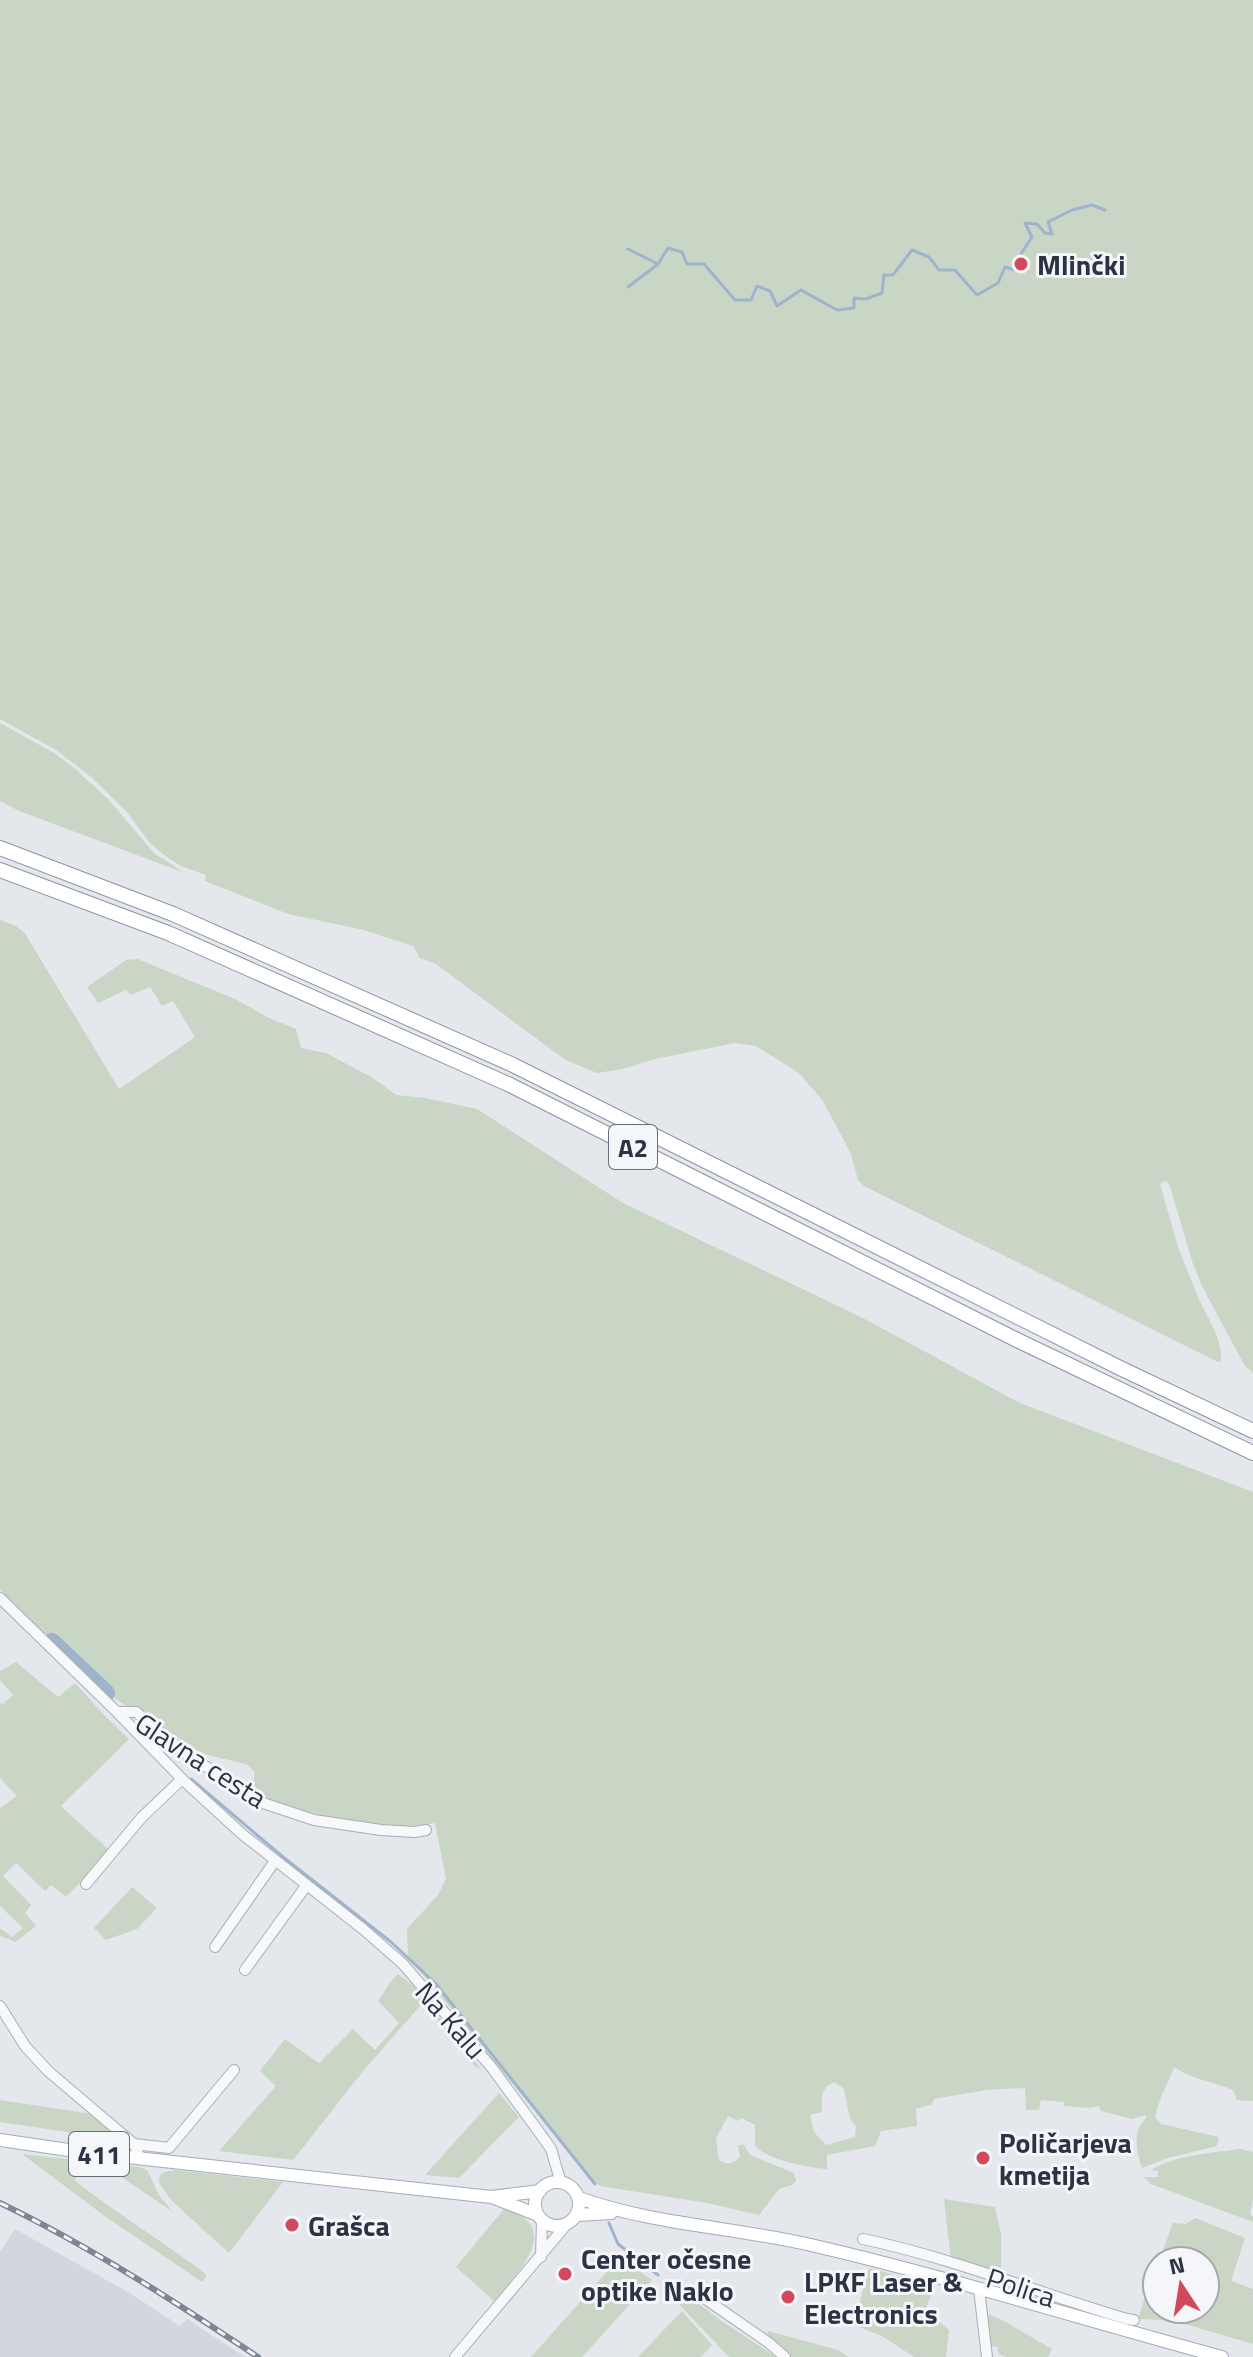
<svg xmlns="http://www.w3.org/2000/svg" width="1253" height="2357" font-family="'Titillium Web',sans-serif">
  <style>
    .built { fill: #d2d6de }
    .green { fill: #c9d6c5; fill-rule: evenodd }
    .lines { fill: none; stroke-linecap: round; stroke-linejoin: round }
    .stream { stroke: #9fb4cc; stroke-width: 3 }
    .river { stroke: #9fb4cc; stroke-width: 18 }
    .minor-casing { stroke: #a9aeb7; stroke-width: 12 }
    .major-casing { stroke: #a3abb8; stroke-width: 14 }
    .highway-casing { stroke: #8b94a3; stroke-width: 16 }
    .minor { stroke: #f7f8fa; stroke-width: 10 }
    .major { stroke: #fff; stroke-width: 12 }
    .highway { stroke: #fff; stroke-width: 14 }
    .rail-casing { stroke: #7d8696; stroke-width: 6 }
    .rail { stroke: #f4f6f9; stroke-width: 3; stroke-dasharray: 9; stroke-linecap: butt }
    .poi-dot { fill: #d1495b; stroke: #f4f6f9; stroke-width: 3 }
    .labels { text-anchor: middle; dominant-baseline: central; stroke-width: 6; stroke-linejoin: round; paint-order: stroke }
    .shield { fill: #f4f6f9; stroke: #676e7b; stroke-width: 2 }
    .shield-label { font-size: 26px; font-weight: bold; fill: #2b3445 }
    .poi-label { font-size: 28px; font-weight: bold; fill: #2b3445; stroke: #f4f6f9; text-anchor: start }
    .street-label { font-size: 28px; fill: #2b3445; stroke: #f4f6f9 }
  </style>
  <rect width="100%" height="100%" fill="#e4e7ec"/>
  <!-- built -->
  <path class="built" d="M 15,2229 L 128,2292 L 180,2326 L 187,2319 L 245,2357 L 0,2357 L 0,2252 Z"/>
  <!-- green -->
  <path class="green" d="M 0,0 L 1253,0 L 1253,1373 L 1245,1366 L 1203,1288 L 1193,1264 L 1170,1187 L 1166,1180 L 1160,1184 L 1178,1247 L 1197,1295 L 1216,1333 L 1221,1351 L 1221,1361 L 1218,1362 L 864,1186 L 858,1180 L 851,1154 L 823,1101 L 799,1073 L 756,1046 L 735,1043 L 655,1059 L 623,1069 L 597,1073 L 564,1059 L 436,964 L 420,958 L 413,946 L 364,930 L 288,914 L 205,881 L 206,875 L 181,866 L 164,855 L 150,843 L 126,811 L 90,776 L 56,750 L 0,719 Z
    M 0,723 L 54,753 L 73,767 L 108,799 L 155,854 L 185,873 L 19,811 L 0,801 Z
    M 0,920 L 14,925 L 24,932 L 119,1089 L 195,1037 L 173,1001 L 162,1006 L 150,987 L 131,995 L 126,990 L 98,1003 L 87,987 L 126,960 L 138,959 L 237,1000 L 271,1019 L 296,1029 L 301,1048 L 326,1053 L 373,1078 L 396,1095 L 425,1098 L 477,1109 L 623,1203 L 863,1318 L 1020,1403 L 1253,1492 L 1253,2101 L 1237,2100 L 1233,2090 C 1212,2081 1192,2080 1174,2067 C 1168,2084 1158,2100 1155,2117 L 1161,2124 L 1219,2137 L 1217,2146 L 1168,2158 L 1142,2168 C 1136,2151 1132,2131 1146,2118 L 1145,2115 L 1132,2119 L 1101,2111 L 1099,2106 L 1088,2108 L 1064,2106 L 1064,2102 L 1041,2100 L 1039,2110 L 1026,2110 L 1025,2088 L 986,2090 L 934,2099 L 932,2104 L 916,2109 L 917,2126 L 881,2131 L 875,2146 L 827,2155 L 827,2169 C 808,2168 768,2160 755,2146 L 755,2125 L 741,2118 L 738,2121 L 728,2116 L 716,2138 L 719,2160 C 727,2165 733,2164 740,2157 L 738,2146 L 743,2144 L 750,2155 L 794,2173 L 796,2181 L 792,2185 L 779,2189 L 759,2215 L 707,2203 L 600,2186 L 587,2175 L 408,1956 L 407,1929 L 438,1895 L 446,1879 L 435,1823 L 406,1827 L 360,1827 L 252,1795 L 255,1772 L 246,1764 L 203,1754 L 106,1693 L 0,1590 ZM 834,2082 L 844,2089 L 850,2119 L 856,2126 L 855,2137 L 826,2145 L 814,2132 L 810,2115 L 822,2112 C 821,2099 821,2087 834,2082 Z
    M 16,1662 L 58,1697 L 75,1683 L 104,1715 L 129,1739 L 61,1806 L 111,1852 L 66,1897 L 51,1885 L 45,1891 L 16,1863 L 3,1876 L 31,1905 L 25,1913 L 36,1926 L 16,1942 L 0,1936 L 0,1928 L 12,1937 L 23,1928 L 0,1906 L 0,1808 L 17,1796 L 0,1778 L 0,1703 L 3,1704 L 13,1695 L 0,1680 L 0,1671 Z
    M 132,1887 L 157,1908 L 137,1929 L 106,1940 L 94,1928 Z
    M 398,1974 L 416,1988 L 481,2069 L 475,2066 L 428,2008 L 420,2006 L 364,2070 L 293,2160 L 219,2151 L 276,2086 L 260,2071 L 285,2039 L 319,2063 L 353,2029 L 375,2050 L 399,2023 L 378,2001 L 389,1984 Z
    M 499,2093 L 519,2117 L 459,2178 L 425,2175 Z
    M 0,2100 L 92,2114 L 110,2127 L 111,2132 L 101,2137 L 0,2122 Z
    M 1240,2149 L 1253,2152 L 1253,2199 L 1250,2215 L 1253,2216 L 1253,2222 L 1151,2184 L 1144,2177 L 1158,2177 L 1158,2171 L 1151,2170 C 1177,2155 1210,2153 1240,2149 Z
    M 22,2154 L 140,2167 L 147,2170 L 159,2195 L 173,2212 L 123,2178 L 86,2165 L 74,2180 C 117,2214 164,2242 207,2275 L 202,2282 L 106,2217 Z
    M 176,2170 L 283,2182 L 229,2253 L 172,2201 L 159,2183 L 160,2175 L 164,2172 Z
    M 944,2199 L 995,2207 L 1001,2234 L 1001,2269 L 994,2274 L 951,2261 Z
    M 504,2209 C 566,2227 517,2273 494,2301 L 456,2267 Z
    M 1195,2218 L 1245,2238 L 1231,2281 L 1253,2289 L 1253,2344 L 1171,2320 L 1138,2319 L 1158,2257 L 1164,2257 L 1167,2252 L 1163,2250 L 1173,2223 L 1186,2224 ZM 1157,2261 L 1205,2261 L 1205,2309 L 1157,2309 Z
    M 620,2257 L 652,2280 L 582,2357 L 531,2357 Z
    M 869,2268 L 935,2286 L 925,2310 L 949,2330 L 946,2357 L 914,2357 L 882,2336 L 854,2325 Z
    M 678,2288 L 723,2322 L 776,2357 L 729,2357 L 672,2297 L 672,2290 Z
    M 682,2311 L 712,2345 L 701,2357 L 638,2357 Z
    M 988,2314 L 1004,2321 L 1052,2349 L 1048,2357 L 1005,2357 L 998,2353 L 998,2347 L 990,2346 L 986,2316 Z
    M 768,2331 L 838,2350 L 849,2357 L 792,2357 L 767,2336 Z"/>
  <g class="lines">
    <!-- stream -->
    <path class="stream" d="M 628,249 L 658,264 L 668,248 L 682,252 L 687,264 L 704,264 L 735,300 L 751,300 L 757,286 L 770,291 L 777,306 L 801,290 L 837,310 L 854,308 L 854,298 L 866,299 L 882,293 L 884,275 L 893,275 L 912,250 L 929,257 L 939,270 L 955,270 L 977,295 L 998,283 L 1005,267 L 1022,272 L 1021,254 L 1032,237 L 1025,223 L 1037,224 L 1045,233 L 1052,234 L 1048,222 L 1072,210 L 1092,205 L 1105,210
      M 628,287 L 658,264
      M 191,1779 L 283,1857 L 391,1942 L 436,1984 L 595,2184
      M 609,2223 L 618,2244 L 658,2275"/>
    <!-- river -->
    <path class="river" d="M 52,1642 L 106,1693"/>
    <defs>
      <path id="minor" d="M 0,1598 L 117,1712 L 182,1779 L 242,1834 L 363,1929 L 403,1964 L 492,2068 L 539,2132 L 551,2149 L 561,2183
        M 117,1712 L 136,1712 L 182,1751 L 260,1802 L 314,1820 L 381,1830 L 415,1832 L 426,1830
        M 86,1884 L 142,1817 L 182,1779
        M 215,1947 L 275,1861
        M 245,1970 L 306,1886
        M 0,2006 L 25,2046 L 48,2071 L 134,2144 L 140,2158
        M 134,2144 L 169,2148 L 234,2070
        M 863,2239 C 953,2258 1038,2293 1127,2319 L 1134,2320
        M 541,2257 L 542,2221
        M 979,2289 L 987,2357
        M 707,2300 L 769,2343 L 785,2357
        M 455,2357 L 567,2224"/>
      <path id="major" d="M 0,2140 L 82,2152 L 491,2197 L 540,2191
        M535 2204a22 22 0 1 1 44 0a22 22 0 1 1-44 0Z
        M 494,2198 L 538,2215
        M 579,2198 C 654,2225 734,2227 811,2245 C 949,2277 1085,2320 1222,2357
        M 577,2215 L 611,2213"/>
      <path id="highway" d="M 0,848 L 173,914 L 513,1065 L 1122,1369 L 1253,1431
        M 0,870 L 168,933 L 508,1084 L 1019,1341 L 1253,1453"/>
    </defs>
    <!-- minor casing -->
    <use href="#minor" class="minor-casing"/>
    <!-- major casing -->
    <use href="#major" class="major-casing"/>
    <!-- highway casing -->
    <use href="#highway" class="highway-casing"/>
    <!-- minor -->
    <use href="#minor" class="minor"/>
    <!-- major -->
    <use href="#major" class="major"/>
    <!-- highway -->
    <use href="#highway" class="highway"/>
    <defs>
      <path id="rail" d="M 0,2203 C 91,2247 174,2301 258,2357"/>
    </defs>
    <!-- rail casing -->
    <use href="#rail" class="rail-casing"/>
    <!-- rail -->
    <use href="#rail" class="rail"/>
  </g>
  <!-- markers -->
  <g class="poi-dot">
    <circle cx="1021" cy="264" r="8"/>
    <circle cx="983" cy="2158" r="8"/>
    <circle cx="292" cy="2225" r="8"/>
    <circle cx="565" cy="2274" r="8"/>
    <circle cx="788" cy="2297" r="8"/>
  </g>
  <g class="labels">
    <!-- shield labels -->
    <g class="shield">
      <rect x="609" y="1125" width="48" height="44" rx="6"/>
      <rect x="69" y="2132" width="60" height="44" rx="6"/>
    </g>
    <g class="shield-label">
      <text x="633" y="1147">A2</text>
      <text x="99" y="2154">411</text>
    </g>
    <!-- poi labels -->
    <g class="poi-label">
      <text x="1037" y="264">Mlinčki</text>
      <text x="999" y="2142">Poličarjeva<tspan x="999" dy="32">kmetija</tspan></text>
      <text x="308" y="2225">Grašca</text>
      <text x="581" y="2258">Center očesne<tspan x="581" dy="32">optike Naklo</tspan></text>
      <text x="804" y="2281">LPKF Laser &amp;<tspan x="804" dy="32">Electronics</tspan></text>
    </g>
    <!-- street labels -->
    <g class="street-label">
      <text transform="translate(201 1760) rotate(33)">Glavna cesta</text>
      <text transform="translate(451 2020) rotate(49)">Na Kalu</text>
      <text transform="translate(1021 2287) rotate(18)">Polica</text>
    </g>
  </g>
  <!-- north arrow -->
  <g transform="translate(1181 2285) rotate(348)"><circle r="38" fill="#f4f6f9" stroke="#a4a8b1" stroke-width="2"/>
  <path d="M0-6L14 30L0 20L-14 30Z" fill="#d1495b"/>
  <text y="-12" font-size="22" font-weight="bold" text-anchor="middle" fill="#2b3445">N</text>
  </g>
</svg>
